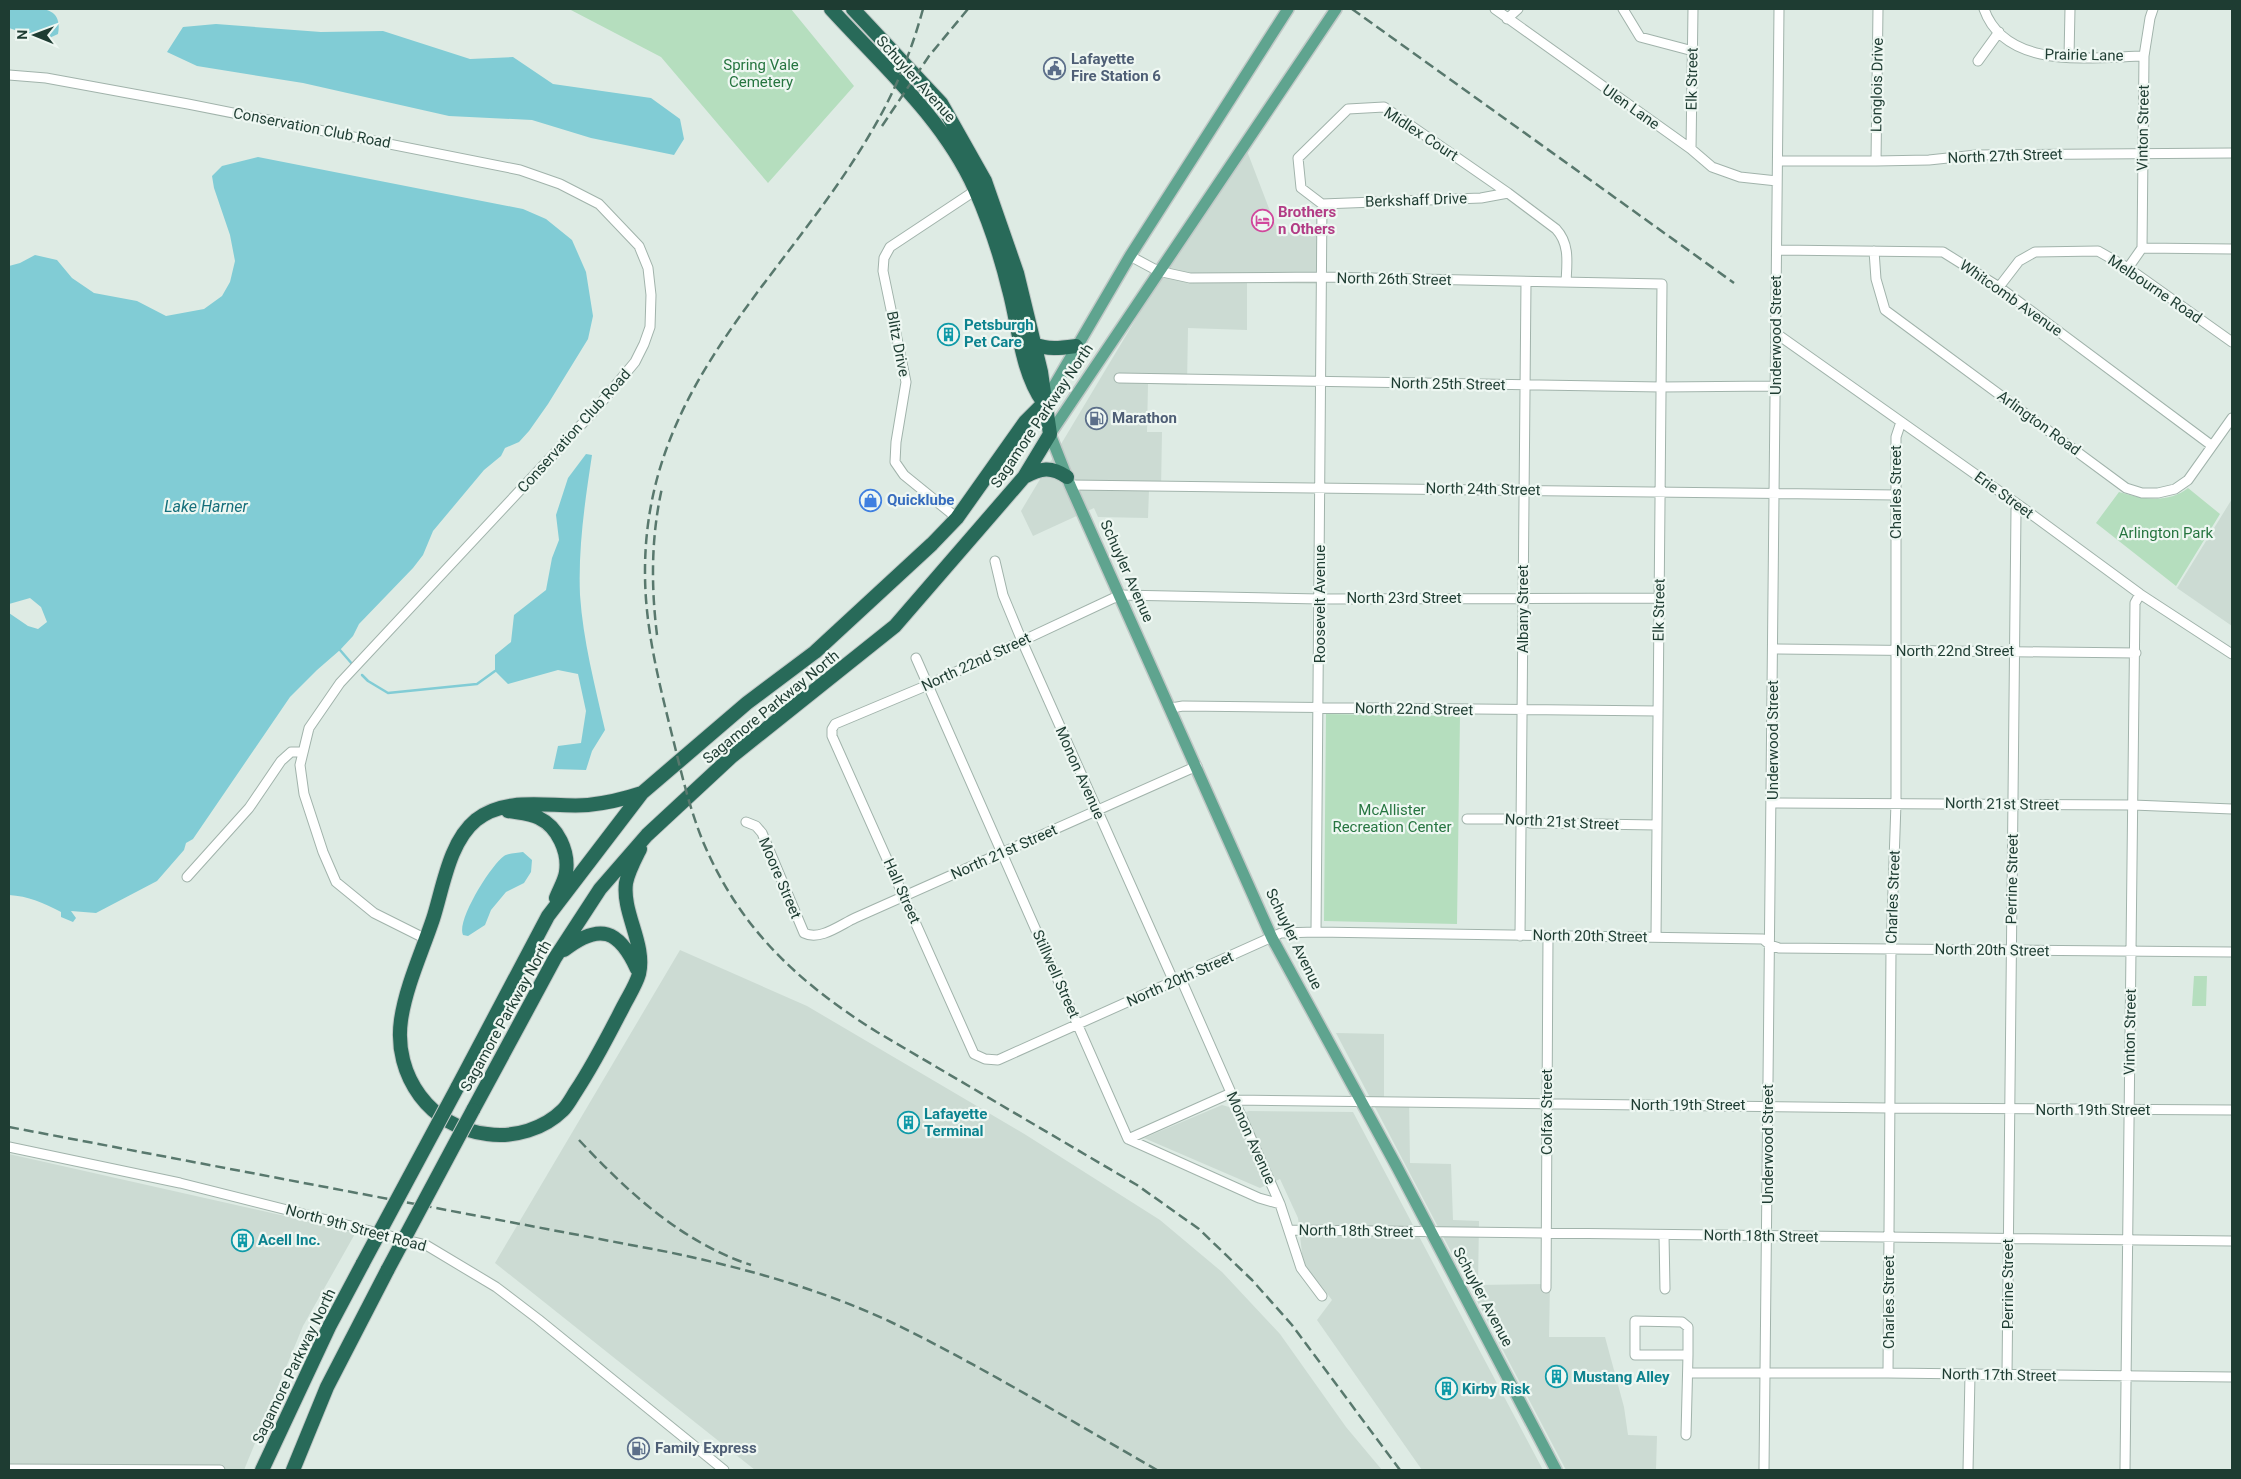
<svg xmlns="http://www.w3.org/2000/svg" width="2241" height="1479" font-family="Roboto,sans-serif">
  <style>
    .built { fill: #ccdbd3 }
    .green { fill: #b5debe }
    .water { fill: #81ccd5 }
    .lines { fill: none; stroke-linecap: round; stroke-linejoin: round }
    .stream { stroke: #81ccd5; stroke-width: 2.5 }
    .minor-casing { stroke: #a1b3ab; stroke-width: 11 }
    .major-casing { stroke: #c0c8c6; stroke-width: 14 }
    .highway-casing { stroke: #c0c8c6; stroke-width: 16 }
    .minor { stroke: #fff; stroke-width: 9 }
    .major { stroke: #5fa48f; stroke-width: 11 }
    .highway { stroke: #286a59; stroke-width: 14 }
    .rail { stroke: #58786d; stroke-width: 2.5; stroke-dasharray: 10 5; stroke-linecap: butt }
    .highway-bridge-casing { stroke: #c0c8c6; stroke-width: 16; stroke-linecap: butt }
    .highway-bridge { stroke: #286a59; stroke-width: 14 }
    .labels { text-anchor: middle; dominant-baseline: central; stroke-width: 4.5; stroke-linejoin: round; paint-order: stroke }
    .street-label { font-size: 15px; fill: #1e3c32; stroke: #eef7f2 }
    .service-label { font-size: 15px; font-weight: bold; fill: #4e5e75; stroke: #eef7f2; text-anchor: start }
    .park-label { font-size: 15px; fill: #267540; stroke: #eef7f2 }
    .hotel-label { font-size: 15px; font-weight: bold; fill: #b23c85; stroke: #eef7f2; text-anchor: start }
    .culture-label { font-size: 15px; font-weight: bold; fill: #0d838f; stroke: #eef7f2; text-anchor: start }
    .shop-label { font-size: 15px; font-weight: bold; fill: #366cbe; stroke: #eef7f2; text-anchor: start }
    .water-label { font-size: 16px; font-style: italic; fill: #156f7b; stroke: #eef7f2 }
  </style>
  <rect width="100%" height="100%" fill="#deebe4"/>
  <!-- built -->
  <path class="built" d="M 1247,151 L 1278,232 L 1327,233 L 1327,284 L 1247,283 L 1247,330 L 1188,328 L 1187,385 L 1148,384 L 1147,432 L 1162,432 L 1161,490 L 1149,490 L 1148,518 L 1098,517 L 1094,508 L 1033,536 L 1021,511 L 1173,257 Z
    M 2232,499 L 2232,626 L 2177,588 Z
    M 680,950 L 807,1006 L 1026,1135 L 1160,1220 L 1222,1272 L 1280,1334 L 1346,1427 L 1382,1470 L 755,1470 L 495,1263 Z
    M 1336,1033 L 1384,1034 L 1384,1097 L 1409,1097 L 1410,1163 L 1451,1164 L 1453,1220 L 1479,1221 L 1478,1285 L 1550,1284 L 1549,1337 L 1605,1337 L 1624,1407 L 1628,1435 L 1657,1436 L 1656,1470 L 1566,1470 Z
    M 1222,1105 L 1229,1107 L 1234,1116 L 1249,1111 L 1353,1112 L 1543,1470 L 1422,1470 L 1317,1320 L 1332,1300 L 1303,1262 L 1298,1218 L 1280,1179 L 1260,1188 L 1144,1138 Z
    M 9,1154 L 356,1232 L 303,1326 L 244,1470 L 9,1470 Z"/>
  <!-- green -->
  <path class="green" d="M 569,9 L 791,9 L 854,86 L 768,183 L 661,57 Z
    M 2188,488 L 2220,514 L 2176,586 L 2096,523 L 2119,492 C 2142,499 2168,504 2188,488 Z
    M 1326,714 L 1460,716 L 1457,924 L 1324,921 Z
    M 2194,976 L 2207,976 L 2206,1006 L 2192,1006 Z"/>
  <!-- water -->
  <path class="water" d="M 9,9 C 31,9 64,1 58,34 L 45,40 L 9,28 Z
    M 216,24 L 321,32 L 383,31 L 470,59 L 513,57 L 553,84 L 651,98 L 680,119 L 684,139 L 674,155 L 591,138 L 532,120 L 449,116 L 303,83 L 197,66 L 167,52 L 183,27 Z
    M 258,157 L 523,209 L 546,219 L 572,240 L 586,272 L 593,316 L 588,339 L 548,404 L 529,431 L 519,442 L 505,448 L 501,456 L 484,470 L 433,531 L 423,555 L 413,568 L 359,624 L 353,636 L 340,650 L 317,670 L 290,697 L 193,839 L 186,843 L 184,850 L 157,881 L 96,913 L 71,911 L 76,918 L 73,922 L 61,917 L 61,912 C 44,903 28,896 9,895 L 9,613 L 28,626 L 38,629 L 47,622 L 41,607 L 30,598 L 9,604 L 9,266 L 20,263 L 35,255 L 57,260 L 72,278 L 94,293 L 137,301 L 166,316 L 204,309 L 222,296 L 230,282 L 235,261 L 230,235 L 214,188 L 212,176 L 222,166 Z
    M 586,454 L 592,455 C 585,501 578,548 580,595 C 583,640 595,686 605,730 L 592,751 L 586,770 L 553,769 L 558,746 L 581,743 L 586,711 L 578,674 L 558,670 L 508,684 L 495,671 L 495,655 L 511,642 L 514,615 L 546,590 L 552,558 L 559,540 L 556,515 L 568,478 Z
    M 523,852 L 532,860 L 531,872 L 524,883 L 506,892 L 491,910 L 485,925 L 468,936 L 463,935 C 456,921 491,865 504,856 C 508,853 517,853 523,852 Z"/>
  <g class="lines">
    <!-- stream -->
    <path class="stream" d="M 340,650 L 353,665
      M 362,675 L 368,681 L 388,693 L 477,684 L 495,671"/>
    <defs>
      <path id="minor" d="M 1495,9 L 1691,149 L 1712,167 L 1740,177 L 1777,181
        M 1623,9 L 1640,37 L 1693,51
        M 1984,9 C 2006,71 2093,57 2144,56
        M 1507,19 L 1518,9
        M 2069,57 L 2070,9
        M 1978,61 L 1999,32
        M 9,75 L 46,78 L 188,104 L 520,170 L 560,184 L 599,204 L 639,246 L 648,268 L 651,295 L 650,327 L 644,344 L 635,362 L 595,410 L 340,683 L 309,728 L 300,765 L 304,794 L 323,852 L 336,882 L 374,913 L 426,939
        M 1691,149 L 1693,9
        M 1778,161 L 1876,161 L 1929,160 L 1976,155 L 2232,153
        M 1876,161 L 1878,9
        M 1322,204 L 1481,198 L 1508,193
        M 2142,248 L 2144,56 L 2150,18 L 2153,9
        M 1777,250 L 1943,252 L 1999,287 L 2211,445
        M 1874,251 L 1876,279 L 1885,310 L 2126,488 L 2142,493 L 2158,493 L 2175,489 L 2188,480 L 2232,418
        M 1130,256 L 1158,271 L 1190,278 L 1322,277 L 1662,284 L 1656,937
        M 2128,268 L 2142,248 L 2232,249
        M 1999,287 L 2019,261 L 2035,252 L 2098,251 L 2128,268 L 2232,342
        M 1777,334 L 2023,508 L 2140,594 L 2232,654
        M 1119,378 L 1661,387 L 1776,386
        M 1070,485 L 1896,495
        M 957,518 L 904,475 L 895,462 L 896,442 L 906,382 L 883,271 L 884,258 L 890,247 L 976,190
        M 995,561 L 1003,595 L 1022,641 L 1174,982
        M 1659,598 L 1320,599 L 1120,595 L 928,685 L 835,724 L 832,729 L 832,736 L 974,1054 L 985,1059 L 998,1060 L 1281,933 L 1316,932 L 1763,939 L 1770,945 L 1779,948 L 2232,952
        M 1773,649 L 2136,653
        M 916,658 L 1128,1139 L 1259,1198 L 1280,1204
        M 1171,708 L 1183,706 L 1658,711
        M 1772,803 L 2133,805 L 2232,809
        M 1467,819 L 1516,819 L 1530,823 L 1657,825
        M 746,822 L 756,826 L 762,833 L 804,933 C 820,941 840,925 855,918 L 1197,766
        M 187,877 L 249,808 L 281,761 L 291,752 L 302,752
        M 1316,932 L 1322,204 L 1301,188 L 1298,158 L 1348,109 L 1384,107 L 1508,193 L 1556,229 C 1570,244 1567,263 1566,282
        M 1520,936 L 1526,282
        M 1181,979 L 1280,1204 L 1301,1268 L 1322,1296
        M 1234,1100 L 1889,1108 L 2232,1110
        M 1128,1139 L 1231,1093
        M 9,1147 L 180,1183 L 426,1245 L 496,1287 L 538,1319 L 724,1470
        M 1290,1230 L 2232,1241
        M 1664,1235 L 1665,1289
        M 1546,1288 L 1548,936
        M 1635,1321 L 1682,1322 L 1688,1327 L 1688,1355 L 1635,1355 Z
        M 1688,1373 L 1888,1373 L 2232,1377
        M 1888,1373 L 1891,949 L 1896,803 L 1896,437 L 1901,422
        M 2007,1375 L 2016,510 L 2023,508
        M 1686,1435 L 1688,1355
        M 9,1469 L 220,1470
        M 1764,1470 L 1779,9
        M 1968,1470 L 1970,1375
        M 2125,1470 L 2135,603 L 2140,594"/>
      <path id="major" d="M 1336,9 L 1050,434 L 1070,485 L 1272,938 L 1397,1167 L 1556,1470
        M 1044,403 L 1130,256 L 1288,9"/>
      <path id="highway" d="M 831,9 C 883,66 943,118 975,189 C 989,221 1001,257 1009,290 C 1019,327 1021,371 1043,402
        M 1034,344 C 1048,350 1061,348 1076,346
        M 1024,477 C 1041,468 1051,466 1067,477
        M 508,811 C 519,813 530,813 539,818 C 558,827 569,852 566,872 C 565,880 559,890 556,898
        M 640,849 C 635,859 628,872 626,883 C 622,913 646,944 639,974 C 636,985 628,997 623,1007 C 608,1036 594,1064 576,1091 C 572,1097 568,1105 563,1110 C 544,1129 514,1138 487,1134 C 431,1128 393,1076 401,1020 C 406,986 422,952 433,919 C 443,888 449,842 476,820 C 507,795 552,808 588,805 C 607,803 624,799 642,793
        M 564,950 C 600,922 619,930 637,969
        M 457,1088 L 548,916 L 642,793 L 747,703 L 815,652 L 932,544 L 957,518 L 1025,422 L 1044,403
        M 473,1110 L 555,958 L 600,889 L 647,835 L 731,757 L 895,626 L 1024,477 L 1050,434 L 1041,372 L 1017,273 L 985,181 L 941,103 L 853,9
        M 262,1470 L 329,1327 L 363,1263
        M 293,1470 L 327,1387 L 388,1269"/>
    </defs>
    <!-- minor casing -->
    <use href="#minor" class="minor-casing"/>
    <!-- major casing -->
    <use href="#major" class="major-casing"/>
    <!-- highway casing -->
    <use href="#highway" class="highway-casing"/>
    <!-- minor -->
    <use href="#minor" class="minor"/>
    <!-- major -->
    <use href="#major" class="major"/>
    <!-- highway -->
    <use href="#highway" class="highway"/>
    <!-- rail -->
    <path class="rail" d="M 923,9 C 911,53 894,94 870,134 C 783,282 644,385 645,573 C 645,632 661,690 675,747 C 683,780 691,813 704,844 C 741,930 799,983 877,1032 L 1137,1185 L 1199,1229 L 1252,1280 L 1292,1325 L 1400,1470
      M 1352,9 L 1734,283
      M 882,126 L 929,56 L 968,9
      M 657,635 C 651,586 651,537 662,488
      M 9,1127 L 668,1252 C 745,1268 824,1290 895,1324 C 985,1368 1071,1421 1157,1470
      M 579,1140 C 628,1192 681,1242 751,1265"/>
    <defs>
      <path id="highway-bridge" d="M 363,1263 L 457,1088
        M 388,1269 L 473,1110"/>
    </defs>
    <!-- highway-bridge casing -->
    <use href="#highway-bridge" class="highway-bridge-casing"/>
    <!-- highway-bridge -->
    <use href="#highway-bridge" class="highway-bridge"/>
  </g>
  <!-- icons -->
  <defs>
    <symbol id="civic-ring" viewBox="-11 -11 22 22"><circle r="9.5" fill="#eef7f2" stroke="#5c6f8a" stroke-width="1.5"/><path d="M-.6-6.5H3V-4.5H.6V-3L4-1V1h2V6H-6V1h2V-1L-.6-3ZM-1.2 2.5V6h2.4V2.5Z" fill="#5c6f8a"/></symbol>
    <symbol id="hotel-ring" viewBox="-11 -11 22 22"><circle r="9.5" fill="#eef7f2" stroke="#d1479c" stroke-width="1.5"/><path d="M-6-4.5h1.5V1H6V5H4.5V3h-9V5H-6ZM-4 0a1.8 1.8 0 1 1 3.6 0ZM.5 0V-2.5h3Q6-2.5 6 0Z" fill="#d1479c"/></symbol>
    <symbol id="building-ring" viewBox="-11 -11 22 22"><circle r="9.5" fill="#eef7f2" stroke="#0f9aa8" stroke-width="1.5"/><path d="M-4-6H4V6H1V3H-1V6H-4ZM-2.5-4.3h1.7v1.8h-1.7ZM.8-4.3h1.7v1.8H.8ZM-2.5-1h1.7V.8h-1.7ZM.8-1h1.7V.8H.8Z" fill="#0f9aa8"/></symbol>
    <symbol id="fuel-ring" viewBox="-11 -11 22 22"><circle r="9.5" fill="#eef7f2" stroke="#5c6f8a" stroke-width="1.5"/><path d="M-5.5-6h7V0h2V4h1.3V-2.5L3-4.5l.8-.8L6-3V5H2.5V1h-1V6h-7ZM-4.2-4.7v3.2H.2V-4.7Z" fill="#5c6f8a"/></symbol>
    <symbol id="shop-ring" viewBox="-11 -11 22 22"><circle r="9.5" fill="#eef7f2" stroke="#3f7fe0" stroke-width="1.5"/><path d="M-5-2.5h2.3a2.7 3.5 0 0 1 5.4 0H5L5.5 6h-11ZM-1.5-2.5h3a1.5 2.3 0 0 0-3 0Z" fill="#3f7fe0"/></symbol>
  </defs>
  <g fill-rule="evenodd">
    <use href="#civic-ring" x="1042" y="56" width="25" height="25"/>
    <use href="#hotel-ring" x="1250" y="208" width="25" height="25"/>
    <use href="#building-ring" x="936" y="322" width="25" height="25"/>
    <use href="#fuel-ring" x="1084" y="406" width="25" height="25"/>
    <use href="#shop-ring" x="858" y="488" width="25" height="25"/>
    <use href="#building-ring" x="896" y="1110" width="25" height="25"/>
    <use href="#building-ring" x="230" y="1228" width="25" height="25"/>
    <use href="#building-ring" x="1544" y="1364" width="25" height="25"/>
    <use href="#building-ring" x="1434" y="1376" width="25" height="25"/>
    <use href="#fuel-ring" x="626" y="1436" width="25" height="25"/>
  </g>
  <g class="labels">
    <!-- street labels -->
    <g class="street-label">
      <text transform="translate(2084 55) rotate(1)">Prairie Lane</text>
      <text transform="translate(916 79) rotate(48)">Schuyler Avenue</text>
      <text transform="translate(1692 79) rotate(-89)">Elk Street</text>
      <text transform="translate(1877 85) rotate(-89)">Longlois Drive</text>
      <text transform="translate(1631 107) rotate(35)">Ulen Lane</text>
      <text transform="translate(312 128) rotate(11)">Conservation Club Road</text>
      <text transform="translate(2143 128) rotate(-89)">Vinton Street</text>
      <text transform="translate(1421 134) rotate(33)">Midlex Court</text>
      <text transform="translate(2005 156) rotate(-2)">North 27th Street</text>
      <text transform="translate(1416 200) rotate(-2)">Berkshaff Drive</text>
      <text transform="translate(1394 279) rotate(1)">North 26th Street</text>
      <text transform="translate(2155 289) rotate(34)">Melbourne Road</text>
      <text transform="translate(2011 298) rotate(35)">Whitcomb Avenue</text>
      <text transform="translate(1776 335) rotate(-90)">Underwood Street</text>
      <text transform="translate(898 344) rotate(79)">Blitz Drive</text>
      <text transform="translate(1448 384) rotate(1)">North 25th Street</text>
      <text transform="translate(1042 416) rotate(-56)">Sagamore Parkway North</text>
      <text transform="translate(2039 423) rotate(36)">Arlington Road</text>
      <text transform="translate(574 431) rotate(-48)">Conservation Club Road</text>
      <text transform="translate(1483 489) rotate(1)">North 24th Street</text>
      <text transform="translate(1896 492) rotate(-90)">Charles Street</text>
      <text transform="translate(2004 495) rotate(36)">Erie Street</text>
      <text transform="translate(1127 571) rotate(66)">Schuyler Avenue</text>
      <text x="1404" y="598">North 23rd Street</text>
      <text transform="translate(1320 604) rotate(-90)">Roosevelt Avenue</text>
      <text transform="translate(1523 609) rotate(-90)">Albany Street</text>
      <text transform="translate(1659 610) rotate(-89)">Elk Street</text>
      <text x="1955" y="651">North 22nd Street</text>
      <text transform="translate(976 662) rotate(-25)">North 22nd Street</text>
      <text transform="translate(771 707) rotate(-39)">Sagamore Parkway North</text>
      <text transform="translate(1414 709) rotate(1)">North 22nd Street</text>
      <text transform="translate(1773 740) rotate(-90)">Underwood Street</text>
      <text transform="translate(1080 773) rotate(66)">Monon Avenue</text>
      <text transform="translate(2002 804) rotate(1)">North 21st Street</text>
      <text transform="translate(1562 822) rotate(3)">North 21st Street</text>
      <text transform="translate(1004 852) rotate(-24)">North 21st Street</text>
      <text transform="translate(780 878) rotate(67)">Moore Street</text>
      <text transform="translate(2012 879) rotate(-89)">Perrine Street</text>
      <text transform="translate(902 891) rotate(66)">Hall Street</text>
      <text transform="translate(1893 897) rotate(-88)">Charles Street</text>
      <text transform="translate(1590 936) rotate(1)">North 20th Street</text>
      <text transform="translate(1294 939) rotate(64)">Schuyler Avenue</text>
      <text transform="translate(1992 950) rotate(1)">North 20th Street</text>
      <text transform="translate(1056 974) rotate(66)">Stillwell Street</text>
      <text transform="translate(1180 979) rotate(-24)">North 20th Street</text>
      <text transform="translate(506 1016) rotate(-61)">Sagamore Parkway North</text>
      <text transform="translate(2130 1032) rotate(-89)">Vinton Street</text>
      <text x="1688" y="1105">North 19th Street</text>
      <text x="2093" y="1110">North 19th Street</text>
      <text transform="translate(1547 1112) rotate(-90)">Colfax Street</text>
      <text transform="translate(1251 1138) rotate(66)">Monon Avenue</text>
      <text transform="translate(1768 1144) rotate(-90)">Underwood Street</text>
      <text transform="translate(356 1228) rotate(15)">North 9th Street Road</text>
      <text transform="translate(1356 1231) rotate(1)">North 18th Street</text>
      <text transform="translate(1761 1236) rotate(1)">North 18th Street</text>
      <text transform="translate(2008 1284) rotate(-90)">Perrine Street</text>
      <text transform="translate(1483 1297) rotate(62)">Schuyler Avenue</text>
      <text transform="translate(1889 1302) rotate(-90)">Charles Street</text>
      <text transform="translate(294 1366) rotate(-64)">Sagamore Parkway North</text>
      <text transform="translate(1999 1375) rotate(1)">North 17th Street</text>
    </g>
    <!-- service labels -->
    <g class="service-label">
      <text x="1071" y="59">Lafayette<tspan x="1071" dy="17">Fire Station 6</tspan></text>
      <text x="1112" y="418">Marathon</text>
      <text x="655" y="1448">Family Express</text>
    </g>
    <!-- park labels -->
    <g class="park-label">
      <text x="761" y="65">Spring Vale<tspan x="761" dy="17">Cemetery</tspan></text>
      <text x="2166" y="533">Arlington Park</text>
      <text x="1392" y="810">McAllister<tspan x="1392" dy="17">Recreation Center</tspan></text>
    </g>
    <!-- hotel labels -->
    <g class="hotel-label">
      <text x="1278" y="212">Brothers<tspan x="1278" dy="17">n Others</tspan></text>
    </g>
    <!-- culture labels -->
    <g class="culture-label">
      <text x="964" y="325">Petsburgh<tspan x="964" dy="17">Pet Care</tspan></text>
      <text x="924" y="1114">Lafayette<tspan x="924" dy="17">Terminal</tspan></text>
      <text x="258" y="1240">Acell Inc.</text>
      <text x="1573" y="1377">Mustang Alley</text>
      <text x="1462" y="1389">Kirby Risk</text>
    </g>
    <!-- shop labels -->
    <g class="shop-label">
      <text x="887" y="500">Quicklube</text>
    </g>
    <!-- water labels -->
    <g class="water-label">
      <text x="206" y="506">Lake Harner</text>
    </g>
  </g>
  <!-- border -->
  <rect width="2241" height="1479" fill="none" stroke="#1e3c32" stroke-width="20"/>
  <!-- north arrow -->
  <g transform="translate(35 35) rotate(271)" stroke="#eef7f2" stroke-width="4" paint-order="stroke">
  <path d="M0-4L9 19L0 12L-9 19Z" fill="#1e3c32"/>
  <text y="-8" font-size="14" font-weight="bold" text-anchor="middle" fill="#1e3c32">N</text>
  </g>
</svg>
